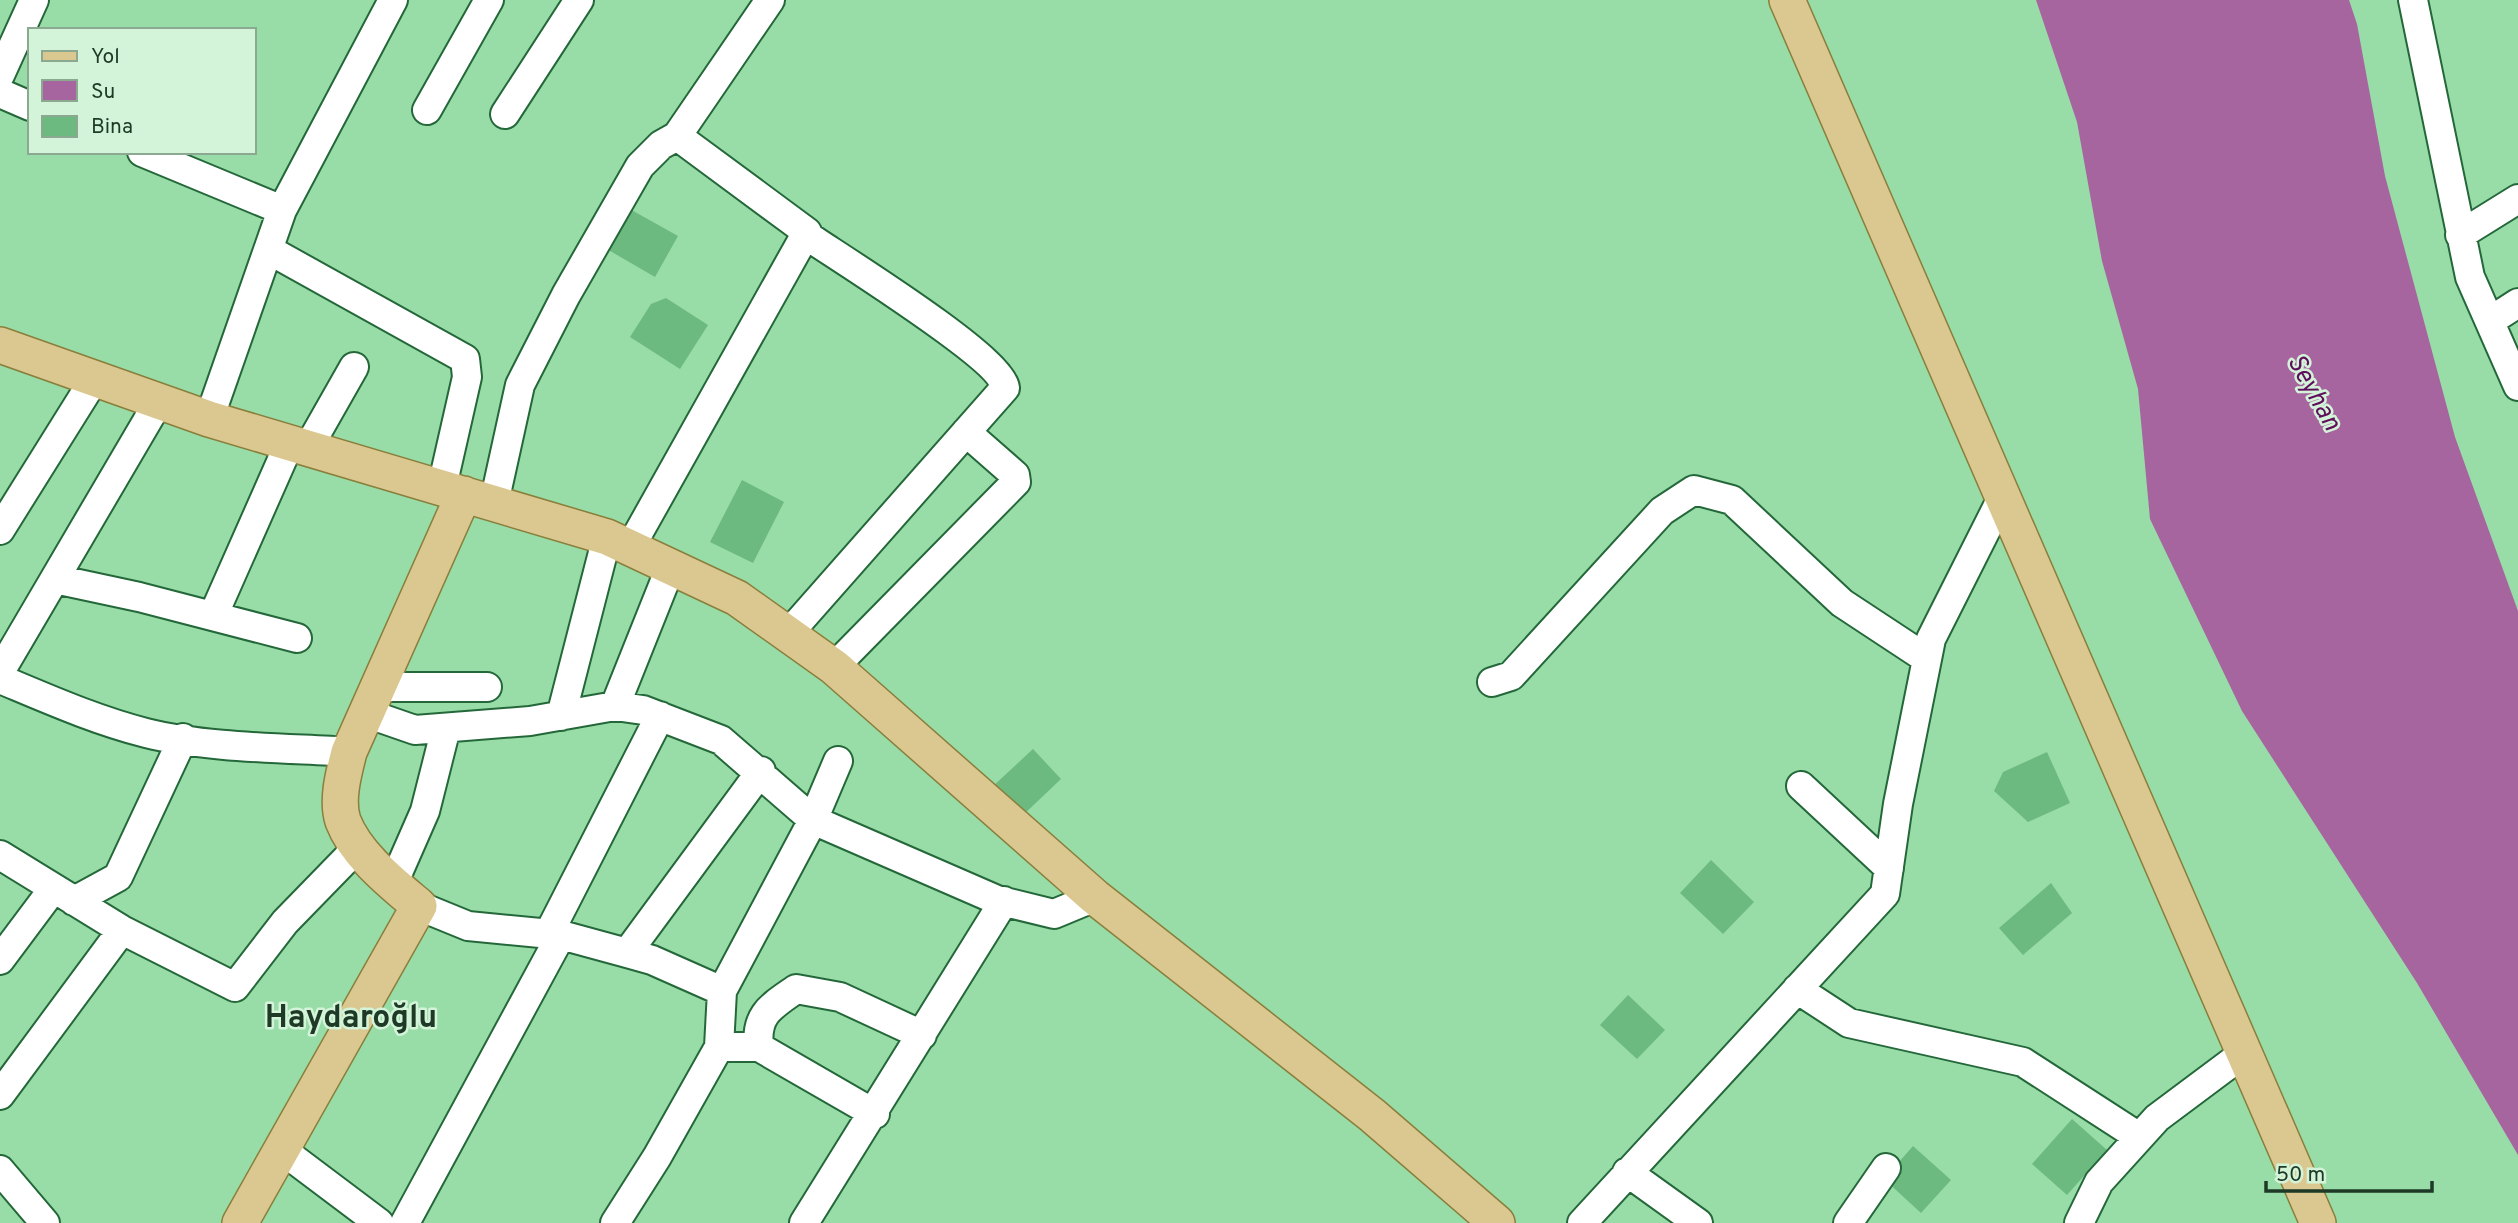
<svg xmlns="http://www.w3.org/2000/svg" width="2518" height="1223" font-family="Overpass,sans-serif">
  <style>
    .water { fill: #a6659f }
    .building { fill: #6dba81 }
    .lines { fill: none; stroke-linecap: round; stroke-linejoin: round }
    .minor-casing { stroke: #24683a; stroke-width: 32 }
    .major-casing { stroke: #897f3b; stroke-width: 38 }
    .minor { stroke: #fff; stroke-width: 28 }
    .major { stroke: #dbc891; stroke-width: 35 }
    .labels { text-anchor: middle; dominant-baseline: central; stroke-width: 5; stroke-linejoin: round; paint-order: stroke }
    .water-label { font-size: 26px; font-style: italic; fill: #600d5b; stroke: #d3f4d9 }
    .district-label { font-size: 32px; font-weight: bold; fill: #1e3925; stroke: #d3f4d9 }
  </style>
  <rect width="100%" height="100%" fill="#98dca8"/>
  <!-- water -->
  <path class="water" d="M 2036,0 L 2349,0 L 2357,24 L 2385,176 L 2455,437 L 2518,611 L 2518,1155 L 2417,983 L 2242,711 L 2150,519 L 2138,389 L 2102,261 L 2077,122 Z"/>
  <!-- building -->
  <path class="building" d="M 628,208 L 678,236 L 655,277 L 605,248 Z
    M 666,298 L 708,325 L 680,369 L 630,337 L 651,304 Z
    M 742,480 L 784,502 L 753,563 L 710,542 Z
    M 1033,749 L 1061,779 L 1021,817 L 992,787 Z
    M 2047,752 L 2070,803 L 2028,822 L 1994,791 L 2003,772 Z
    M 1711,860 L 1754,902 L 1723,934 L 1680,893 Z
    M 2051,883 L 2072,913 L 2023,955 L 1999,928 Z
    M 1628,995 L 1665,1030 L 1637,1059 L 1600,1025 Z
    M 2072,1119 L 2107,1150 L 2067,1195 L 2032,1164 Z
    M 1913,1146 L 1951,1180 L 1921,1213 L 1884,1179 Z"/>
  <g class="lines">
    <defs>
      <path id="minor" d="M 2413,0 L 2470,277 L 2518,386
        M 0,75 L 34,0
        M 0,93 L 30,106
        M 427,110 L 489,0
        M 505,114 L 579,0
        M 677,136 L 770,0
        M 142,152 L 282,210
        M 2460,235 L 2518,199
        M 269,250 L 465,359 L 467,377 L 442,487
        M 2490,321 L 2518,303
        M 209,419 L 282,210 L 393,0
        M 308,448 L 354,367
        M 494,503 L 520,385 L 566,295 L 640,166 L 661,145 L 677,136 L 807,232 L 631,546
        M 0,530 L 95,378
        M 55,579 L 139,597 L 297,638
        M 213,616 L 290,442
        M 788,634 L 1005,388 C 1002,358 838,257 806,235
        M 834,667 L 1016,482 L 1015,475 L 966,432
        M 0,672 L 159,401
        M 0,679 C 48,699 95,720 146,733 C 206,748 287,748 349,752
        M 1492,682 L 1511,676 L 1662,511 L 1694,490 L 1732,500 L 1842,603 L 1927,659
        M 378,687 L 487,687
        M 615,706 L 671,566
        M 366,713 L 415,730 L 530,721 L 615,706 L 643,710 L 721,740 L 813,820 L 997,900 L 1054,914 L 1095,897
        M 561,716 L 607,537
        M 1801,786 L 1889,868
        M 0,855 L 122,930 L 235,987 L 285,922 L 359,846
        M 393,884 L 425,811 L 446,728
        M 74,901 L 118,877 L 183,738
        M 419,906 L 468,926 L 561,935 L 627,953 L 652,960 L 722,991
        M 549,933 L 660,716
        M 627,953 L 761,771
        M 0,960 L 53,889
        M 1797,989 L 1849,1023 L 2023,1062 L 2139,1137
        M 719,1047 L 759,1047 L 875,1114
        M 759,1047 C 755,1014 772,1006 796,989 L 840,997 L 922,1035
        M 0,1095 L 122,930
        M 282,1150 L 379,1223
        M 0,1170 L 45,1223
        M 1627,1172 L 1698,1223
        M 405,1223 L 561,935
        M 615,1223 L 657,1157 L 719,1047 L 722,991 L 813,820 L 838,761
        M 804,1223 L 1004,901
        M 1582,1223 L 1885,894 L 1898,804 L 1931,639 L 2002,498
        M 1848,1223 L 1886,1168
        M 2079,1223 L 2099,1182 L 2157,1118 L 2244,1053"/>
      <path id="major" d="M 1787,0 L 2318,1223
        M 0,345 L 209,419 L 607,537 L 737,598 L 834,667 L 1095,897 L 1372,1115 L 1497,1223
        M 240,1223 L 419,906 C 392,883 356,855 343,821 C 336,800 344,772 349,752 L 464,494"/>
    </defs>
    <!-- minor casing -->
    <use href="#minor" class="minor-casing"/>
    <!-- major casing -->
    <use href="#major" class="major-casing"/>
    <!-- minor -->
    <use href="#minor" class="minor"/>
    <!-- major -->
    <use href="#major" class="major"/>
  </g>
  <g class="labels">
    <!-- water labels -->
    <g class="water-label">
      <text transform="translate(2313 393) rotate(61)">Seyhan</text>
    </g>
    <!-- district labels -->
    <g class="district-label">
      <text x="351" y="1019">Haydaroğlu</text>
    </g>
  </g>
  <!-- legend -->
  <rect x="28" y="28" width="228" height="126" fill="#d3f4d9" stroke="#8ba991" stroke-width="2"/>
  <rect x="42" y="51" width="35" height="10" fill="#dbc891" stroke="#8ba991" stroke-width="2"/>
  <text x="91" y="63" font-size="21" fill="#1e3925">Yol</text>
  <rect x="42" y="80" width="35" height="21" fill="#a6659f" stroke="#8ba991" stroke-width="2"/>
  <text x="91" y="98" font-size="21" fill="#1e3925">Su</text>
  <rect x="42" y="116" width="35" height="21" fill="#6dba81" stroke="#8ba991" stroke-width="2"/>
  <text x="91" y="133" font-size="21" fill="#1e3925">Bina</text>
  <!-- scale -->
  <path d="M2266 1181v10h166v-10" fill="none" stroke="#1e3925" stroke-width="3.5"/>
  <text x="2276" y="1181" font-size="21" fill="#1e3925" stroke="#d3f4d9" stroke-width="5" paint-order="stroke">50 m</text>
</svg>
